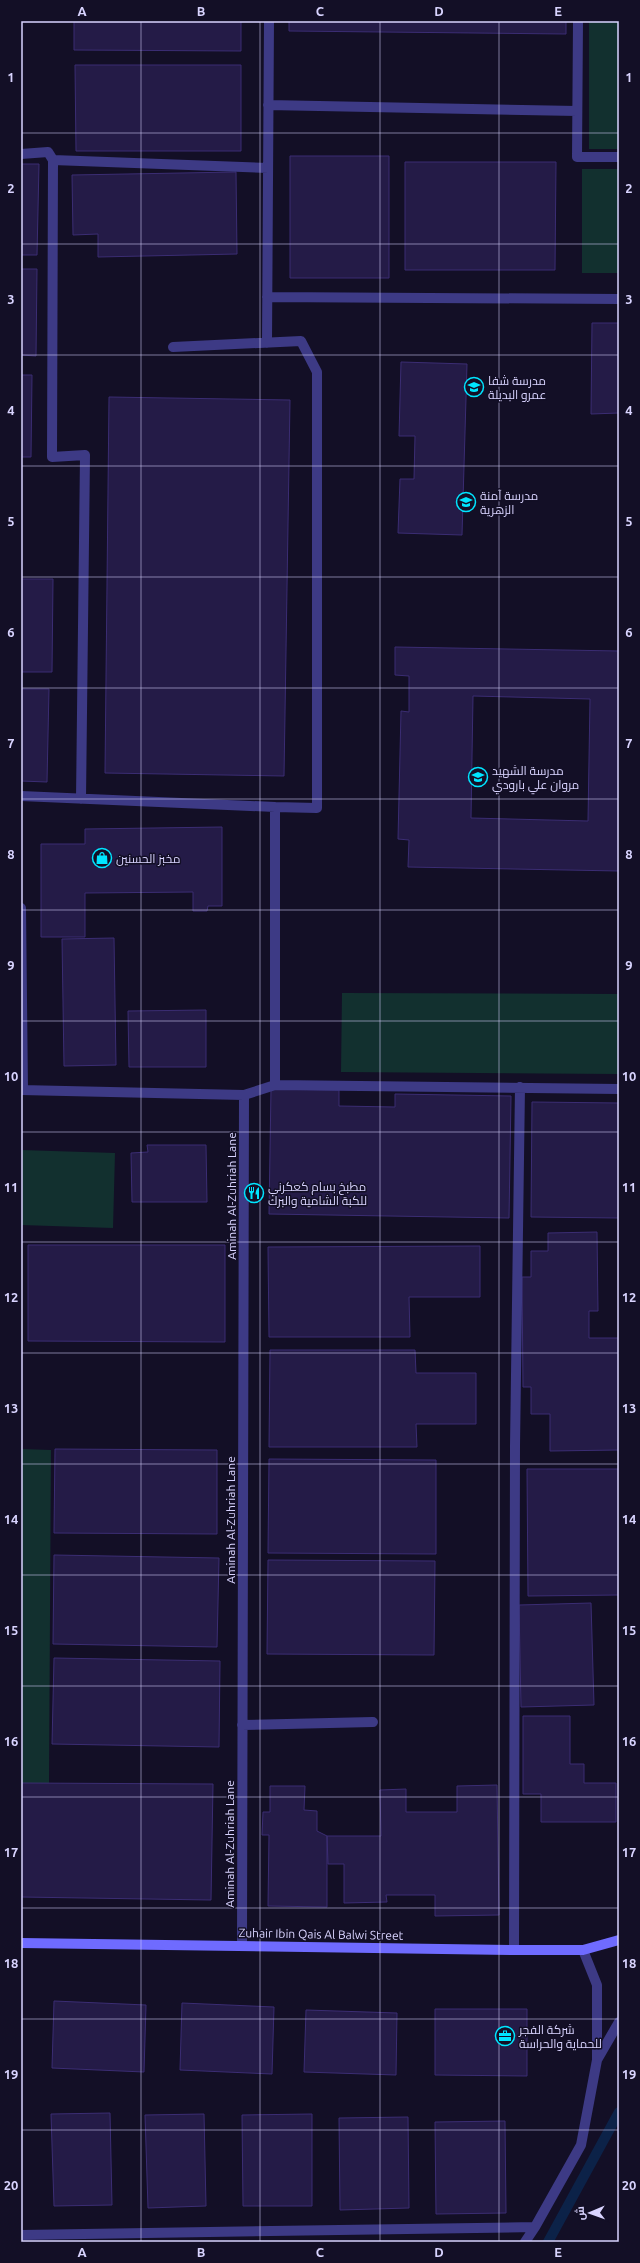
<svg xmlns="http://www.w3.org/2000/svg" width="640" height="2263" font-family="Ubuntu,Cairo,sans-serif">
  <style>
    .green { fill: #12302f }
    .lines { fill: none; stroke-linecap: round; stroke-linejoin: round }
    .stream { stroke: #0c2248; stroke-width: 10 }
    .building { fill: #241b47; stroke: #3b2d73; fill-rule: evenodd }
    .street { stroke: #3d3a85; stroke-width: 10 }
    .secondary { stroke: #6f6bff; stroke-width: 10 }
    .grid { fill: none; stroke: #d9d4ff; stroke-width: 1; stroke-opacity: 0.55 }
    .labels { text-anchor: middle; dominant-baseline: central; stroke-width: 3; stroke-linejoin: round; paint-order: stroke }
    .poi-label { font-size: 12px; fill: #d9d4ff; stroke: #130f26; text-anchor: start }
    .street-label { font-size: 12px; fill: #d9d4ff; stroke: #130f26 }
    .neatline { fill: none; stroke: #d9d4ff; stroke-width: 1.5 }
    .grid-label { font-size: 13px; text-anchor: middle; font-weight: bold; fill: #d9d4ff }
  </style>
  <rect width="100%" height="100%" fill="#130f26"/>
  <!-- green -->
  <path class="green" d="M 589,21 L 619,21 L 619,149 L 589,149 Z
    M 582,169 L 619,169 L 619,273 L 582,273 Z
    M 342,993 L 619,994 L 619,1074 L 341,1072 Z
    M 21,1150 L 115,1153 L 113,1228 L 21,1225 Z
    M 21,1449 L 51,1450 L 49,1783 L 21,1783 Z"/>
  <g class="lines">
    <!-- stream -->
    <path class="stream" d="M 548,2242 L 619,2112"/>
  </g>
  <!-- building -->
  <path class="building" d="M 74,21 L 241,21 L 241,51 L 74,50 Z
    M 289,21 L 566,21 L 566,34 L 289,31 Z
    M 75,65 L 241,65 L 241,151 L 76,151 Z
    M 290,156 L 389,156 L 389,278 L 290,278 Z
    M 405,162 L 556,162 L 555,270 L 405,270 Z
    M 21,164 L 39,164 L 37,255 L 21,255 Z
    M 236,172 L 237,254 L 98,257 L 98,234 L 73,235 L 72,175 Z
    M 21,269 L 37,269 L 36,356 L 21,355 Z
    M 592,323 L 619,323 L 619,413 L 591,414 Z
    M 401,362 L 467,364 L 462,535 L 398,533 L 400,479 L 414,479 L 415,436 L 399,436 Z
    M 21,375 L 32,375 L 31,457 L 21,457 Z
    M 109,397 L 290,400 L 284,776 L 105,773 Z
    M 21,579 L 53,579 L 52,672 L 21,672 Z
    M 395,647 L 619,651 L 619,871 L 408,867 L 409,840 L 398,839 L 401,711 L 409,712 L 409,676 L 395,675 ZM 473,696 L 590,699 L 588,821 L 471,818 Z
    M 21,689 L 49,689 L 47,782 L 21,781 Z
    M 222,827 L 222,906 L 208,906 L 207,911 L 193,911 L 193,892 L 85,893 L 85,937 L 41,937 L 41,844 L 85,844 L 85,829 Z
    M 114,938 L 116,1065 L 64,1066 L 62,939 Z
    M 206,1010 L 206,1067 L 129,1067 L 128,1011 Z
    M 271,1089 L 339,1090 L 339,1106 L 395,1107 L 395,1094 L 511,1096 L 509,1218 L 269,1214 Z
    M 532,1102 L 619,1103 L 619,1218 L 531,1217 Z
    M 147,1145 L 206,1145 L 207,1202 L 132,1202 L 131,1153 L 148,1152 Z
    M 597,1232 L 598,1311 L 589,1311 L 589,1338 L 619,1338 L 619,1450 L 550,1451 L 550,1414 L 531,1414 L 531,1387 L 523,1387 L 522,1277 L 531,1277 L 531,1251 L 548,1251 L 548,1233 Z
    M 28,1245 L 225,1245 L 225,1342 L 28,1341 Z
    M 480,1246 L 480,1297 L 409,1297 L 410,1337 L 269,1337 L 268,1247 Z
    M 270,1350 L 415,1350 L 416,1373 L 476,1373 L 476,1424 L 416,1424 L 417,1447 L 269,1447 Z
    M 55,1449 L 217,1450 L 217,1534 L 54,1533 Z
    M 269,1459 L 436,1460 L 436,1554 L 268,1553 Z
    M 527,1469 L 619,1469 L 619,1595 L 528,1596 Z
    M 54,1555 L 219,1558 L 217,1647 L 53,1644 Z
    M 268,1560 L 435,1561 L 434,1655 L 267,1654 Z
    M 591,1603 L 594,1705 L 521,1707 L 519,1605 Z
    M 54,1658 L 220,1661 L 219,1747 L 52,1744 Z
    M 523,1716 L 570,1716 L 570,1764 L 584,1764 L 584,1783 L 616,1783 L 616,1822 L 541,1822 L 541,1794 L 523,1794 Z
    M 21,1783 L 213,1784 L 211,1900 L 21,1897 Z
    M 497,1785 L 499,1915 L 435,1916 L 435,1895 L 386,1895 L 387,1902 L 344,1903 L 344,1864 L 328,1864 L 327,1836 L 381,1836 L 380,1790 L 406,1789 L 406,1812 L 457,1812 L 457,1786 Z
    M 270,1786 L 305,1786 L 304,1810 L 317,1811 L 317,1831 L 327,1836 L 327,1907 L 268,1906 L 269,1835 L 262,1835 L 263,1812 L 270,1812 Z
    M 54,2001 L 146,2005 L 144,2072 L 52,2068 Z
    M 182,2003 L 274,2007 L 272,2074 L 180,2070 Z
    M 435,2009 L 527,2009 L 527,2076 L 435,2075 Z
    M 306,2010 L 397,2013 L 396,2075 L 304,2072 Z
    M 110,2113 L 112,2205 L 54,2206 L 51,2114 Z
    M 204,2114 L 206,2206 L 148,2208 L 145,2115 Z
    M 312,2114 L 312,2206 L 243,2206 L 242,2115 Z
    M 408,2117 L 409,2208 L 340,2210 L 339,2118 Z
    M 505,2121 L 506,2213 L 436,2214 L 435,2122 Z"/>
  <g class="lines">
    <!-- street -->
    <path class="street" d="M 578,21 L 577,157 L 619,157
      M 268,105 L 577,111
      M 21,154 L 48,152 L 53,160 L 268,168
      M 53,160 L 52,457 L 85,455 L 81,799
      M 267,297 L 619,299
      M 267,343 L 269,21
      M 173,347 L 301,341 L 317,372 L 317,808 L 275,807 L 275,1085
      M 21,796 L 275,807
      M 21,908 L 23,1090
      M 21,1090 L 244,1095 L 275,1085 L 619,1089
      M 242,1725 L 373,1722
      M 242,1945 L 244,1095
      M 514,1950 L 515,1446 L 520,1087
      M 597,2060 L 619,2022
      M 21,2235 L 535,2227
      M 525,2242 L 535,2227 L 581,2145 L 597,2060 L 597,1985 L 583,1950"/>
    <!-- secondary -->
    <path class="secondary" d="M 21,1943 L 514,1950 L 583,1950 L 619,1940"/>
  </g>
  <!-- grid -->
  <path class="grid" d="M 141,21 L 141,2242M 260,21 L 260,2242M 380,21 L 380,2242M 499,21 L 499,2242M 21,133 L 619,133M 21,244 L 619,244M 21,355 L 619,355M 21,466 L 619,466M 21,577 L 619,577M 21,688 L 619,688M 21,799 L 619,799M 21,910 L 619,910M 21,1021 L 619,1021M 21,1132 L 619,1132M 21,1242 L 619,1242M 21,1353 L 619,1353M 21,1464 L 619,1464M 21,1575 L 619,1575M 21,1686 L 619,1686M 21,1797 L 619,1797M 21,1908 L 619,1908M 21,2019 L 619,2019M 21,2130 L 619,2130"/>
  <!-- icons -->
  <defs>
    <symbol id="school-ring" viewBox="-11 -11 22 22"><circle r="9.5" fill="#130f26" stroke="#00e5ff" stroke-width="1.5"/><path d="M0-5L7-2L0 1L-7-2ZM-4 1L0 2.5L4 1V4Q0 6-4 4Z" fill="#00e5ff"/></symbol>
    <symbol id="shop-ring" viewBox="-11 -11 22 22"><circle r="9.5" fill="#130f26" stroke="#00e5ff" stroke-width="1.5"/><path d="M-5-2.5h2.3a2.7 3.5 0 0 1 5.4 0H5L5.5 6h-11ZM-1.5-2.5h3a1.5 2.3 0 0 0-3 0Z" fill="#00e5ff"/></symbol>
    <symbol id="restaurant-ring" viewBox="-11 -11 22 22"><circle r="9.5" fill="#130f26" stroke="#00e5ff" stroke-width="1.5"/><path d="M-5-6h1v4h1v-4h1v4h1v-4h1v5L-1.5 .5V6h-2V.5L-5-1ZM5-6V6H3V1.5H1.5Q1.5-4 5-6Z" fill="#00e5ff"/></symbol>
    <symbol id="office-ring" viewBox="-11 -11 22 22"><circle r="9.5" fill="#130f26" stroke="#00e5ff" stroke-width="1.5"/><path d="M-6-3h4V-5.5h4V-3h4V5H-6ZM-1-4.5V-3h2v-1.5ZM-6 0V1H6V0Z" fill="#00e5ff"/></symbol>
  </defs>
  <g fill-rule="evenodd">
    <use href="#school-ring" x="463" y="376" width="22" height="22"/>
    <use href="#school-ring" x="455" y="491" width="22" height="22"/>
    <use href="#school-ring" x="467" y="766" width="22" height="22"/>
    <use href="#shop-ring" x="91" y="847" width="22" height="22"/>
    <use href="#restaurant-ring" x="243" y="1182" width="22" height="22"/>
    <use href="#office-ring" x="494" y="2025" width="22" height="22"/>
  </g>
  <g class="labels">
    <!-- poi labels -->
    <g class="poi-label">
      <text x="488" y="380">مدرسة شفا<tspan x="488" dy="14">عمرو البديلة</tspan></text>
      <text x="480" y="495">مدرسة آمنة<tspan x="480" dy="14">الزهرية</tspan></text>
      <text x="492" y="770">مدرسة الشهيد<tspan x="492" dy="14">مروان علي بارودي</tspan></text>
      <text x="116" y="858">مخبز الحسنين</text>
      <text x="268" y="1186">مطبخ بسام كعكرني<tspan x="268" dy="14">للكبة الشامية والبرك</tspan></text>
      <text x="519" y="2029">شركة الفجر<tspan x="519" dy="14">للحماية والحراسة</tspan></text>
    </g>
    <!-- street labels -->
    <g class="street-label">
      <text transform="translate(231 1196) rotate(-90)">Aminah Al-Zuhriah Lane</text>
      <text transform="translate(230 1520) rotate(-90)">Aminah Al-Zuhriah Lane</text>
      <text transform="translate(229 1844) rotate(-90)">Aminah Al-Zuhriah Lane</text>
      <text transform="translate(321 1934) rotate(1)">Zuhair Ibin Qais Al Balwi Street</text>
    </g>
  </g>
  <!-- border -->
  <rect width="640" height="2263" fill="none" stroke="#130f26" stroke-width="44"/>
  <!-- north arrow -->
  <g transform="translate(590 2213) rotate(268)" stroke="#130f26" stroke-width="3" paint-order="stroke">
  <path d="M0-3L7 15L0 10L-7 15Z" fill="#d9d4ff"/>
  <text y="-6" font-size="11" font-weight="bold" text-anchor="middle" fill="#d9d4ff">ش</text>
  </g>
  <rect x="22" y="22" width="596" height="2219" class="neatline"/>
  <g class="grid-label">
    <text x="82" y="16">A</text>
    <text x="201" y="16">B</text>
    <text x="320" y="16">C</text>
    <text x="439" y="16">D</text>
    <text x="558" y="16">E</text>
    <text x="11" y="82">1</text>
    <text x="629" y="82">1</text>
    <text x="11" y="193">2</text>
    <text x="629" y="193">2</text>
    <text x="11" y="304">3</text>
    <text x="629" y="304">3</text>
    <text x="11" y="415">4</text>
    <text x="629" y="415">4</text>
    <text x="11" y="526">5</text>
    <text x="629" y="526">5</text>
    <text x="11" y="637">6</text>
    <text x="629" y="637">6</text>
    <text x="11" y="748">7</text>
    <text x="629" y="748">7</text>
    <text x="11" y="859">8</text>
    <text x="629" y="859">8</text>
    <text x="11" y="970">9</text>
    <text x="629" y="970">9</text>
    <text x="11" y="1081">10</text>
    <text x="629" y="1081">10</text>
    <text x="11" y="1192">11</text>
    <text x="629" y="1192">11</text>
    <text x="11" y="1302">12</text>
    <text x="629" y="1302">12</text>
    <text x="11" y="1413">13</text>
    <text x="629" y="1413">13</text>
    <text x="11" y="1524">14</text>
    <text x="629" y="1524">14</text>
    <text x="11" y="1635">15</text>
    <text x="629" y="1635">15</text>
    <text x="11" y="1746">16</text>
    <text x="629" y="1746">16</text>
    <text x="11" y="1857">17</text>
    <text x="629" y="1857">17</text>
    <text x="11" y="1968">18</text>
    <text x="629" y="1968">18</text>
    <text x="11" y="2079">19</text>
    <text x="629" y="2079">19</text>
    <text x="11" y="2190">20</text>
    <text x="629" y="2190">20</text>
    <text x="82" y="2257">A</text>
    <text x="201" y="2257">B</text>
    <text x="320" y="2257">C</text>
    <text x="439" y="2257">D</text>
    <text x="558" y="2257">E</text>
  </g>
</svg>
